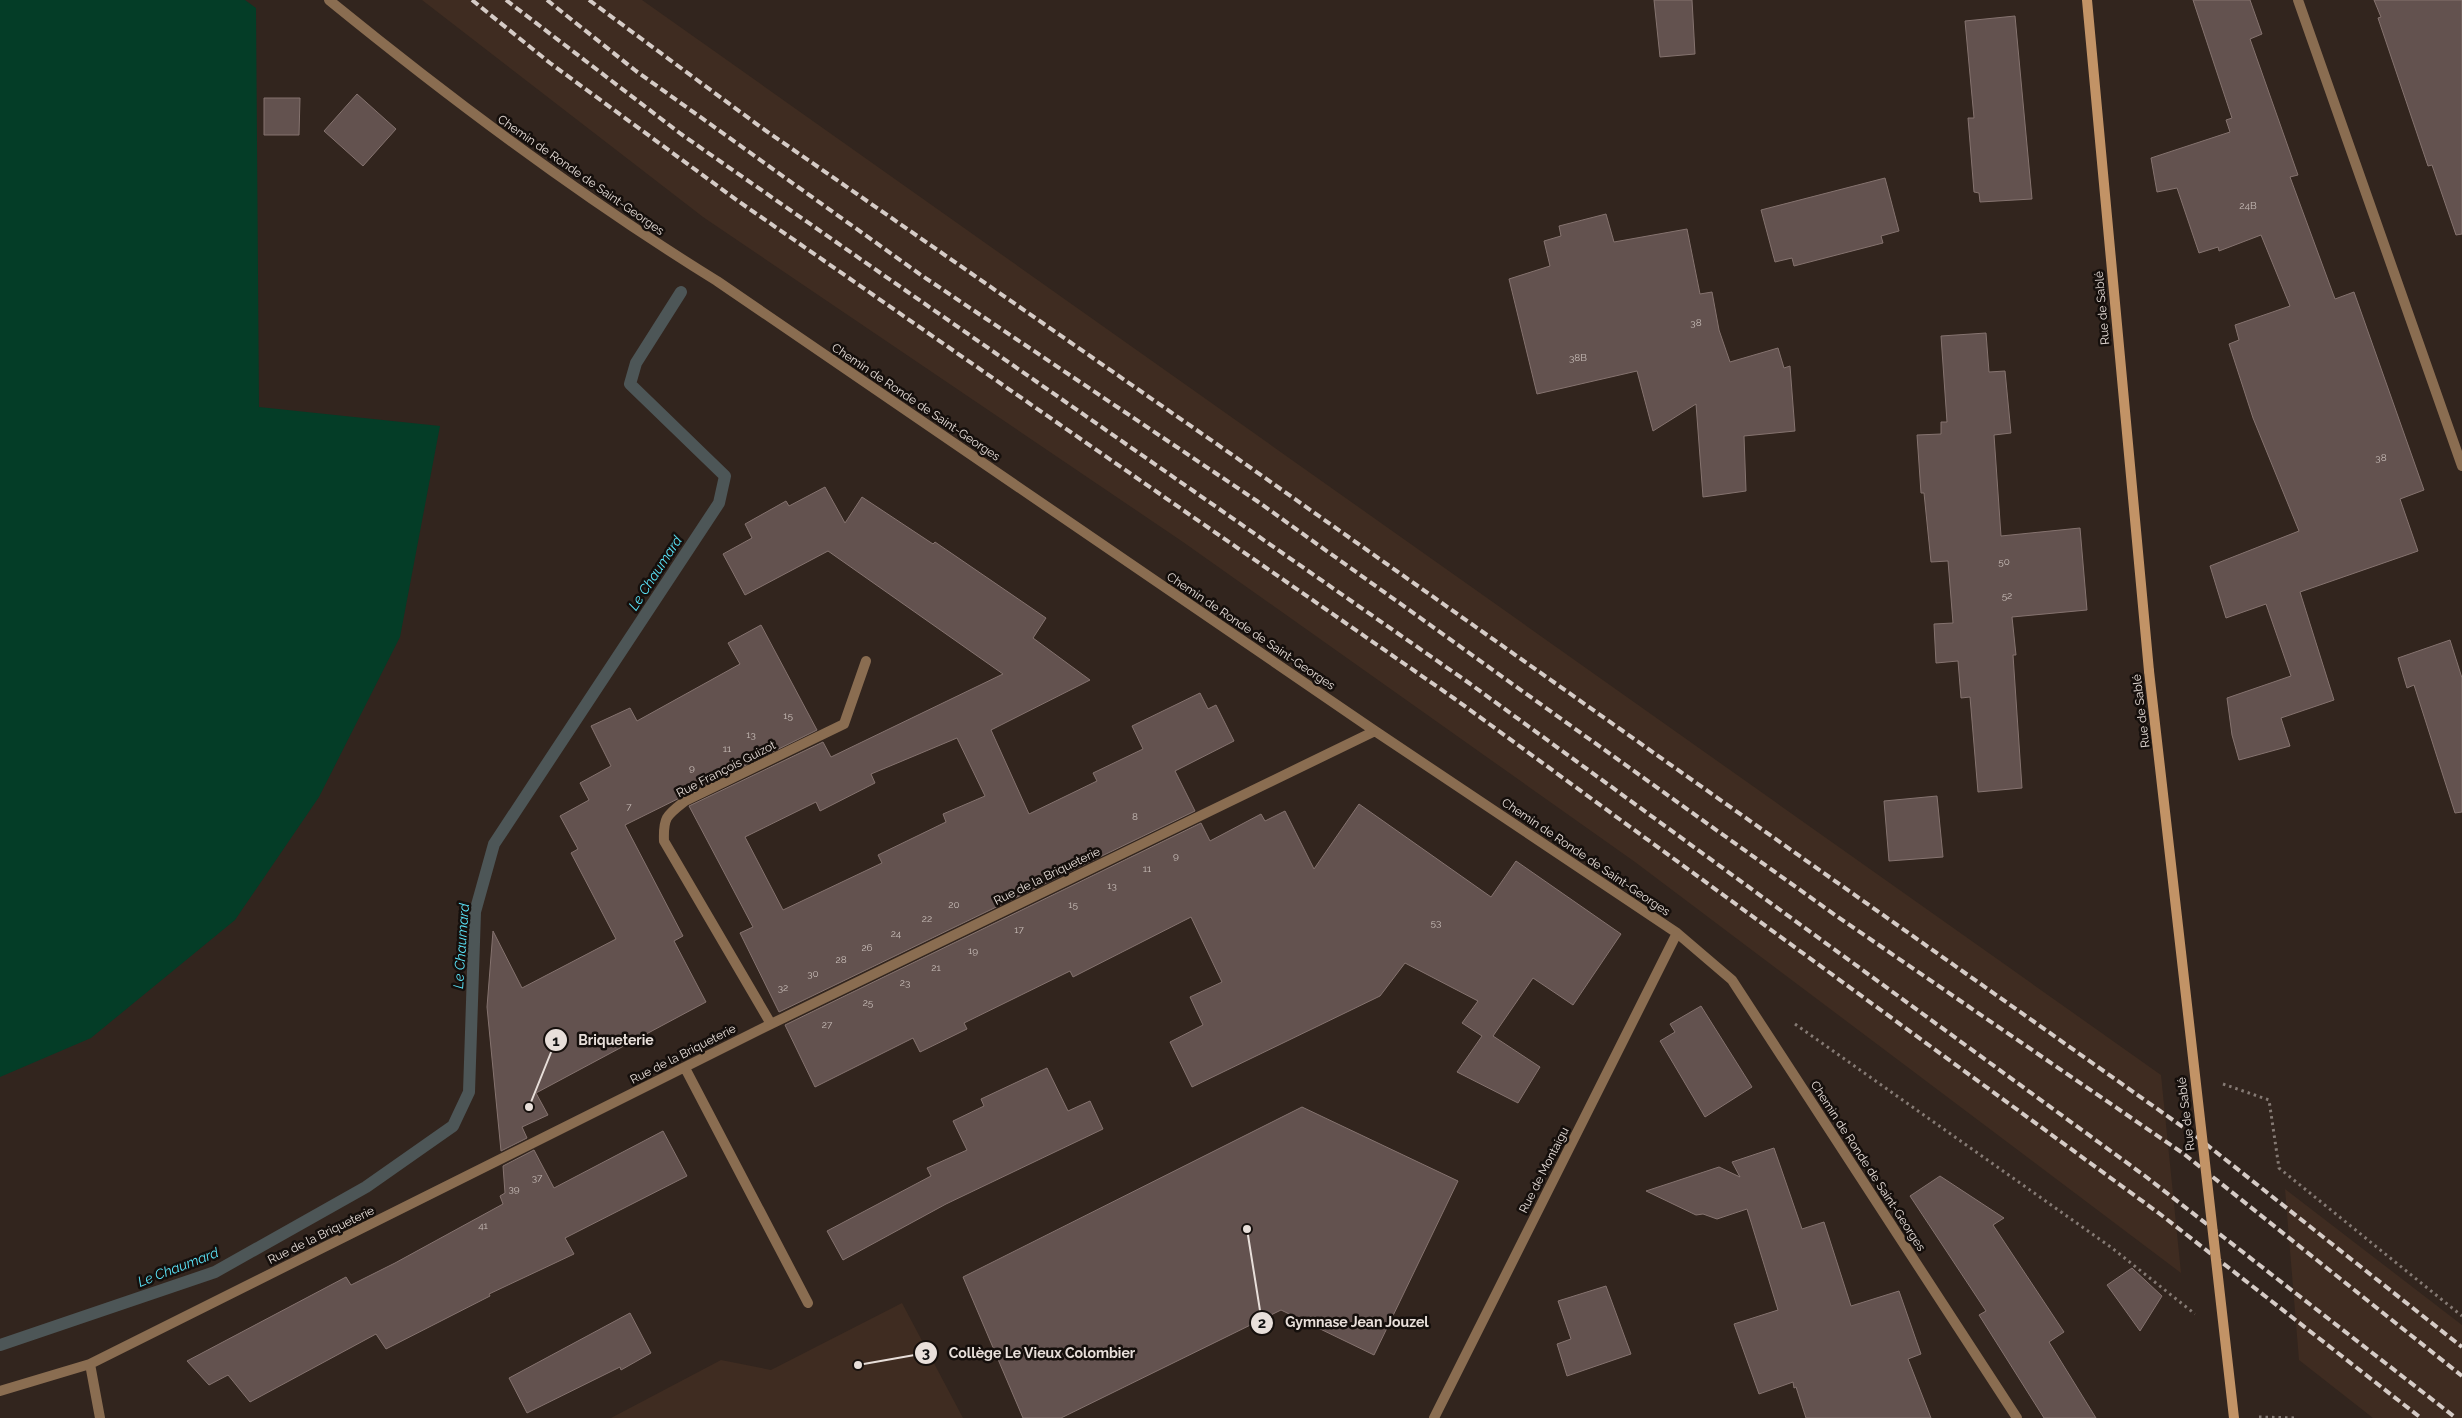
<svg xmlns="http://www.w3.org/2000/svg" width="2462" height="1418" font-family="Raleway,sans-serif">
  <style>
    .built { fill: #3f2c21 }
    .green { fill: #043d27 }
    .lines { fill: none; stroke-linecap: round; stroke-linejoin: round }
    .stream { stroke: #4d5657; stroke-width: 12 }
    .building { fill: #63524f; stroke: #85736f; fill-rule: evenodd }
    .path { stroke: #857a74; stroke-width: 3; stroke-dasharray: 2.5 4; stroke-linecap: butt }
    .street { stroke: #8a6d51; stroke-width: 10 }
    .secondary { stroke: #c29366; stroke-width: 10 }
    .rail { stroke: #d5cbc6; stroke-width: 4; stroke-dasharray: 8 4; stroke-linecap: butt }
    .secondary-bridge { stroke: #c29366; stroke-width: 10 }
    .labels { text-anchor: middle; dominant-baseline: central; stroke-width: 5; stroke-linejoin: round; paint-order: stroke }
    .number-label { font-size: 10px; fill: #c7bcb7 }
    .street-label { font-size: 12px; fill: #e8dfda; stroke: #150f0c }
    .water-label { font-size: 14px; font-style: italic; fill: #5be5fa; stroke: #150f0c }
    .leader { fill: none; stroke: #e8dfda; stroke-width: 2 }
    .callout-dot { fill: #e8dfda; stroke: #150f0c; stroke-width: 2 }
    .mark-label { font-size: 15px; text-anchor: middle; font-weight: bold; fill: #111 }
    .callout-label { font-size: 14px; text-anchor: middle; font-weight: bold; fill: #e8dfda; stroke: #150f0c; stroke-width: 5; stroke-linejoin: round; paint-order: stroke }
  </style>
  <rect width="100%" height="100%" fill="#32251e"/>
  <!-- built -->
  <path class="built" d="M 422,0 L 642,0 L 2161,1075 L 2181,1273 L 1635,862 L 1183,542 L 703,217 Z
    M 2285,1189 L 2462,1325 L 2462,1418 L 2373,1418 L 2299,1360 Z
    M 902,1303 L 963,1418 L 611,1418 L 721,1360 L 771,1370 Z"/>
  <!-- green -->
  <path class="green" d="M 0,0 L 245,0 L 256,8 L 259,407 L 440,426 L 400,637 L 319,797 L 235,920 L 91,1038 L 0,1077 Z"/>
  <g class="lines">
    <!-- stream -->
    <path class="stream" d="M 0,1345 L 215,1272 L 366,1187 L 453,1126 L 469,1092 L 475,912 L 494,844 L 719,503 L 725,476 L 630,384 L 636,363 L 681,292"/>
  </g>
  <!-- building -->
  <path class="building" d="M 1654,0 L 1692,0 L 1695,54 L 1660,57 Z
    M 2193,0 L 2250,0 L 2262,34 L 2250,39 L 2298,175 L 2290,177 L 2335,299 L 2354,292 L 2424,490 L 2400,499 L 2418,551 L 2300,592 L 2334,700 L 2281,718 L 2290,746 L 2239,760 L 2232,735 L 2227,698 L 2291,676 L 2266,604 L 2226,618 L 2210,566 L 2299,531 L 2253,418 L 2229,344 L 2239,340 L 2235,325 L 2290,306 L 2261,235 L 2219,251 L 2218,247 L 2199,253 L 2177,188 L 2157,192 L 2151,158 L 2230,132 L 2226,120 L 2232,118 Z
    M 2374,0 L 2462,0 L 2462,234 L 2456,235 L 2432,165 L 2428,166 L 2378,18 L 2381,17 Z
    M 2015,16 L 2032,199 L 1980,202 L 1979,193 L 1974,192 L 1968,118 L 1974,118 L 1965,21 Z
    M 357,94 L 396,129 L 363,166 L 324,131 Z
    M 264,98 L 300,98 L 299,135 L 264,135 Z
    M 1885,178 L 1899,231 L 1881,236 L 1883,243 L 1794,266 L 1792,258 L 1775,262 L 1761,210 Z
    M 1606,214 L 1614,242 L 1687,229 L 1700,294 L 1712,292 L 1719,330 L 1730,362 L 1778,348 L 1784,368 L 1790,366 L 1795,431 L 1744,436 L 1746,491 L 1703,497 L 1696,404 L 1653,431 L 1637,371 L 1537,394 L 1509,279 L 1550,266 L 1544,241 L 1561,236 L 1559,226 Z
    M 1986,333 L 1989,372 L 2005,371 L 2011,433 L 1994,435 L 2001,536 L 2080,528 L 2087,610 L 2012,617 L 2016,655 L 2013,655 L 2022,788 L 1978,792 L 1970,697 L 1961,698 L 1958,661 L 1936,663 L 1934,624 L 1953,623 L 1948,561 L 1931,562 L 1924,493 L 1921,493 L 1917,435 L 1941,434 L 1941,422 L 1947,422 L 1941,336 Z
    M 825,487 L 845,523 L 862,497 L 933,544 L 935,542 L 1046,618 L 1033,638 L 1090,680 L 991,730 L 1029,814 L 1097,781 L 1093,773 L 1143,749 L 1132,726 L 1200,693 L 1208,709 L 1216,705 L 1234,741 L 1175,771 L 1195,811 L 779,1012 L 740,933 L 753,927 L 689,806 L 823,742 L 831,757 L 1003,674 L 828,551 L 745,595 L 723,554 L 752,538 L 745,524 L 786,501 L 789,506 ZM 957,738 L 985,796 L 943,814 L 946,822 L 878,855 L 882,863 L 783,910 L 745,837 L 816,802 L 820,811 L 875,783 L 871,774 Z
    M 761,625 L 817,730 L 625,825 L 683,936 L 674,941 L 706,1002 L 536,1093 L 548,1115 L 522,1127 L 527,1138 L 501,1151 L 487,1007 L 493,931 L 522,988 L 616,939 L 571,853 L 578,849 L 560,816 L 589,800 L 580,783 L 611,766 L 591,726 L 630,708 L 637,721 L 740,664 L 728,643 Z
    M 2450,640 L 2462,678 L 2462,812 L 2455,813 L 2414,685 L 2407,688 L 2398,658 Z
    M 1937,796 L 1943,857 L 1889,861 L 1884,801 Z
    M 1359,804 L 1491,897 L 1516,861 L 1621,934 L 1573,1005 L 1533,978 L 1493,1036 L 1540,1067 L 1518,1103 L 1457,1072 L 1482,1036 L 1462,1023 L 1478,1001 L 1405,963 L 1380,996 L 1192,1087 L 1170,1042 L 1203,1025 L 1190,997 L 1222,982 L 1191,917 L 1073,977 L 1070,971 L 964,1023 L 967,1029 L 920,1052 L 913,1038 L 815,1087 L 785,1025 L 1201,823 L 1210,841 L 1261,814 L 1265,821 L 1285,811 L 1314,869 Z
    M 1701,1006 L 1752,1087 L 1705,1117 L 1660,1041 L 1675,1032 L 1670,1024 Z
    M 1047,1068 L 1068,1111 L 1090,1101 L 1103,1129 L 946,1204 L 843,1260 L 827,1231 L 931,1176 L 927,1168 L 967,1150 L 953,1121 L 984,1106 L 981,1099 Z
    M 1302,1107 L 1458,1181 L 1374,1355 L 1281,1310 L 1061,1418 L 1023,1418 L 963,1277 Z
    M 663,1131 L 687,1176 L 565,1238 L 574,1254 L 489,1294 L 490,1296 L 386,1349 L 376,1334 L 250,1402 L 228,1375 L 209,1385 L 187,1361 L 346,1277 L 351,1285 L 395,1263 L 503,1204 L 500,1196 L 505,1193 L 503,1166 L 534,1150 L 554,1188 Z
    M 1774,1148 L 1802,1229 L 1824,1222 L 1851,1306 L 1899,1291 L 1921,1354 L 1908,1359 L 1931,1418 L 1806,1418 L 1796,1387 L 1794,1388 L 1793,1382 L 1759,1394 L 1734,1324 L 1778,1310 L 1747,1209 L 1717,1219 L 1703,1214 L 1696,1215 L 1646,1191 L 1719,1167 L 1740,1177 L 1732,1162 Z
    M 1940,1176 L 2004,1218 L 1993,1225 L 2064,1332 L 2049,1342 L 2096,1418 L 2044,1418 L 1979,1315 L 1986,1311 L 1910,1196 Z
    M 2132,1268 L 2162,1296 L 2140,1331 L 2107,1285 Z
    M 1606,1286 L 1631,1354 L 1567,1376 L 1557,1344 L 1571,1339 L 1558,1301 Z
    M 630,1313 L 651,1353 L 621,1370 L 620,1367 L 527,1413 L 509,1378 Z"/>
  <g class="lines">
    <!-- path -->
    <path class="path" d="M 1795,1024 L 2112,1248 L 2195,1314
      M 2223,1084 L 2269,1100 L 2279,1168 L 2462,1316
      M 2259,1417 L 2298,1418"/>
    <!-- street -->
    <path class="street" d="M 329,0 C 453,101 581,197 717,281 L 1375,731 L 1677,933 L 1732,980 L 2017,1418
      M 2298,0 L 2462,466
      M 771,1024 L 664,841 C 663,817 667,815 685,801 L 844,724 L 866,661
      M 685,1068 L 808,1303
      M 90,1364 L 100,1418
      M 0,1391 L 90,1364 L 771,1024 L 1375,731
      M 1434,1418 L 1677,933"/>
    <!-- secondary -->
    <path class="secondary" d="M 2087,0 L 2149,671"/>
    <!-- rail -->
    <path class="rail" d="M 472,0 L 550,63 L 738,201 L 1455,699 L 2160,1214 L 2421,1418
      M 506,0 L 681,134 L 1469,683 L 2145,1176 L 2456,1418
      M 547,0 L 636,71 L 921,275 L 1257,501 L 1835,915 L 2184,1154 L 2462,1376
      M 589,0 L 762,128 L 1234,456 L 2197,1137 L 2462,1347"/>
    <!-- secondary-bridge -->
    <path class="secondary-bridge" d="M 2149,671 L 2234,1418"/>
  </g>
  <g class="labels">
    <!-- number labels -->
    <g class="number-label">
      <text x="2248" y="205">24B</text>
      <text x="1696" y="322">38</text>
      <text x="1578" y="357">38B</text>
      <text x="2381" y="457">38</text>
      <text x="2004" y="561">50</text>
      <text x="2007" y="595">52</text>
      <text x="788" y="715">15</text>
      <text x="751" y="734">13</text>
      <text x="727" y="748">11</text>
      <text x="692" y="767">9</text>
      <text x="629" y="806">7</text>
      <text x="1135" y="816">8</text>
      <text x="1176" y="855">9</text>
      <text x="1147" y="868">11</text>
      <text x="1112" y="885">13</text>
      <text x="954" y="904">20</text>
      <text x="1073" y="904">15</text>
      <text x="927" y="918">22</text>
      <text x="1436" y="922">53</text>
      <text x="1019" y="929">17</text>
      <text x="896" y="933">24</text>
      <text x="867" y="947">26</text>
      <text x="973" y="950">19</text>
      <text x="841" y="959">28</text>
      <text x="936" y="967">21</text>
      <text x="813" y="973">30</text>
      <text x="905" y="982">23</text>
      <text x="783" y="987">32</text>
      <text x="868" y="1002">25</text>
      <text x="827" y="1024">27</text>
      <text x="537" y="1177">37</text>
      <text x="514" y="1188">39</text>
      <text x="483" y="1225">41</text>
    </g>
    <!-- street labels -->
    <g class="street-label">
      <text transform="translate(581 175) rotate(35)">Chemin de Ronde de Saint-Georges</text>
      <text transform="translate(2102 308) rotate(-95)">Rue de Sablé</text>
      <text transform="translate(916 402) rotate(34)">Chemin de Ronde de Saint-Georges</text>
      <text transform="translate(1251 631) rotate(34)">Chemin de Ronde de Saint-Georges</text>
      <text transform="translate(2141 711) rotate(-97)">Rue de Sablé</text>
      <text transform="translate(726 769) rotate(-27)">Rue François Guizot</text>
      <text transform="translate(1586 857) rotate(34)">Chemin de Ronde de Saint-Georges</text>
      <text transform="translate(1047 876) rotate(-26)">Rue de la Briqueterie</text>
      <text transform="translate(683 1054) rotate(-27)">Rue de la Briqueterie</text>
      <text transform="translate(2186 1114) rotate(-97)">Rue de Sablé</text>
      <text transform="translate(1868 1166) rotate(57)">Chemin de Ronde de Saint-Georges</text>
      <text transform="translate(1544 1170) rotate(-63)">Rue de Montaigu</text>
      <text transform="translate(321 1235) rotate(-26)">Rue de la Briqueterie</text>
    </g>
    <!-- water labels -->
    <g class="water-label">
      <text transform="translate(655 573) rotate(-57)">Le Chaumard</text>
      <text transform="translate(461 946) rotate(-86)">Le Chaumard</text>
      <text transform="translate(178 1267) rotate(-21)">Le Chaumard</text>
    </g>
  </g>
  <!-- callouts -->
  <path class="leader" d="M529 1107L556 1040M1247 1229L1262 1323M858 1365L926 1353"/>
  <g class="callout-dot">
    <circle cx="529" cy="1107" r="5"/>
    <circle cx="1247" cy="1229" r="5"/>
    <circle cx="858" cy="1365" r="5"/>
    <circle cx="556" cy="1040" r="12"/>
    <circle cx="1262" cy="1323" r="12"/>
    <circle cx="926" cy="1353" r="12"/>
  </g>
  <g class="mark-label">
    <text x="556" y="1046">1</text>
    <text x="1262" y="1328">2</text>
    <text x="926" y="1358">3</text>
  </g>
  <g class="callout-label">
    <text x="616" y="1045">Briqueterie</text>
    <text x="1357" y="1327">Gymnase Jean Jouzel</text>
    <text x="1042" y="1358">Collège Le Vieux Colombier</text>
  </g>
</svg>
